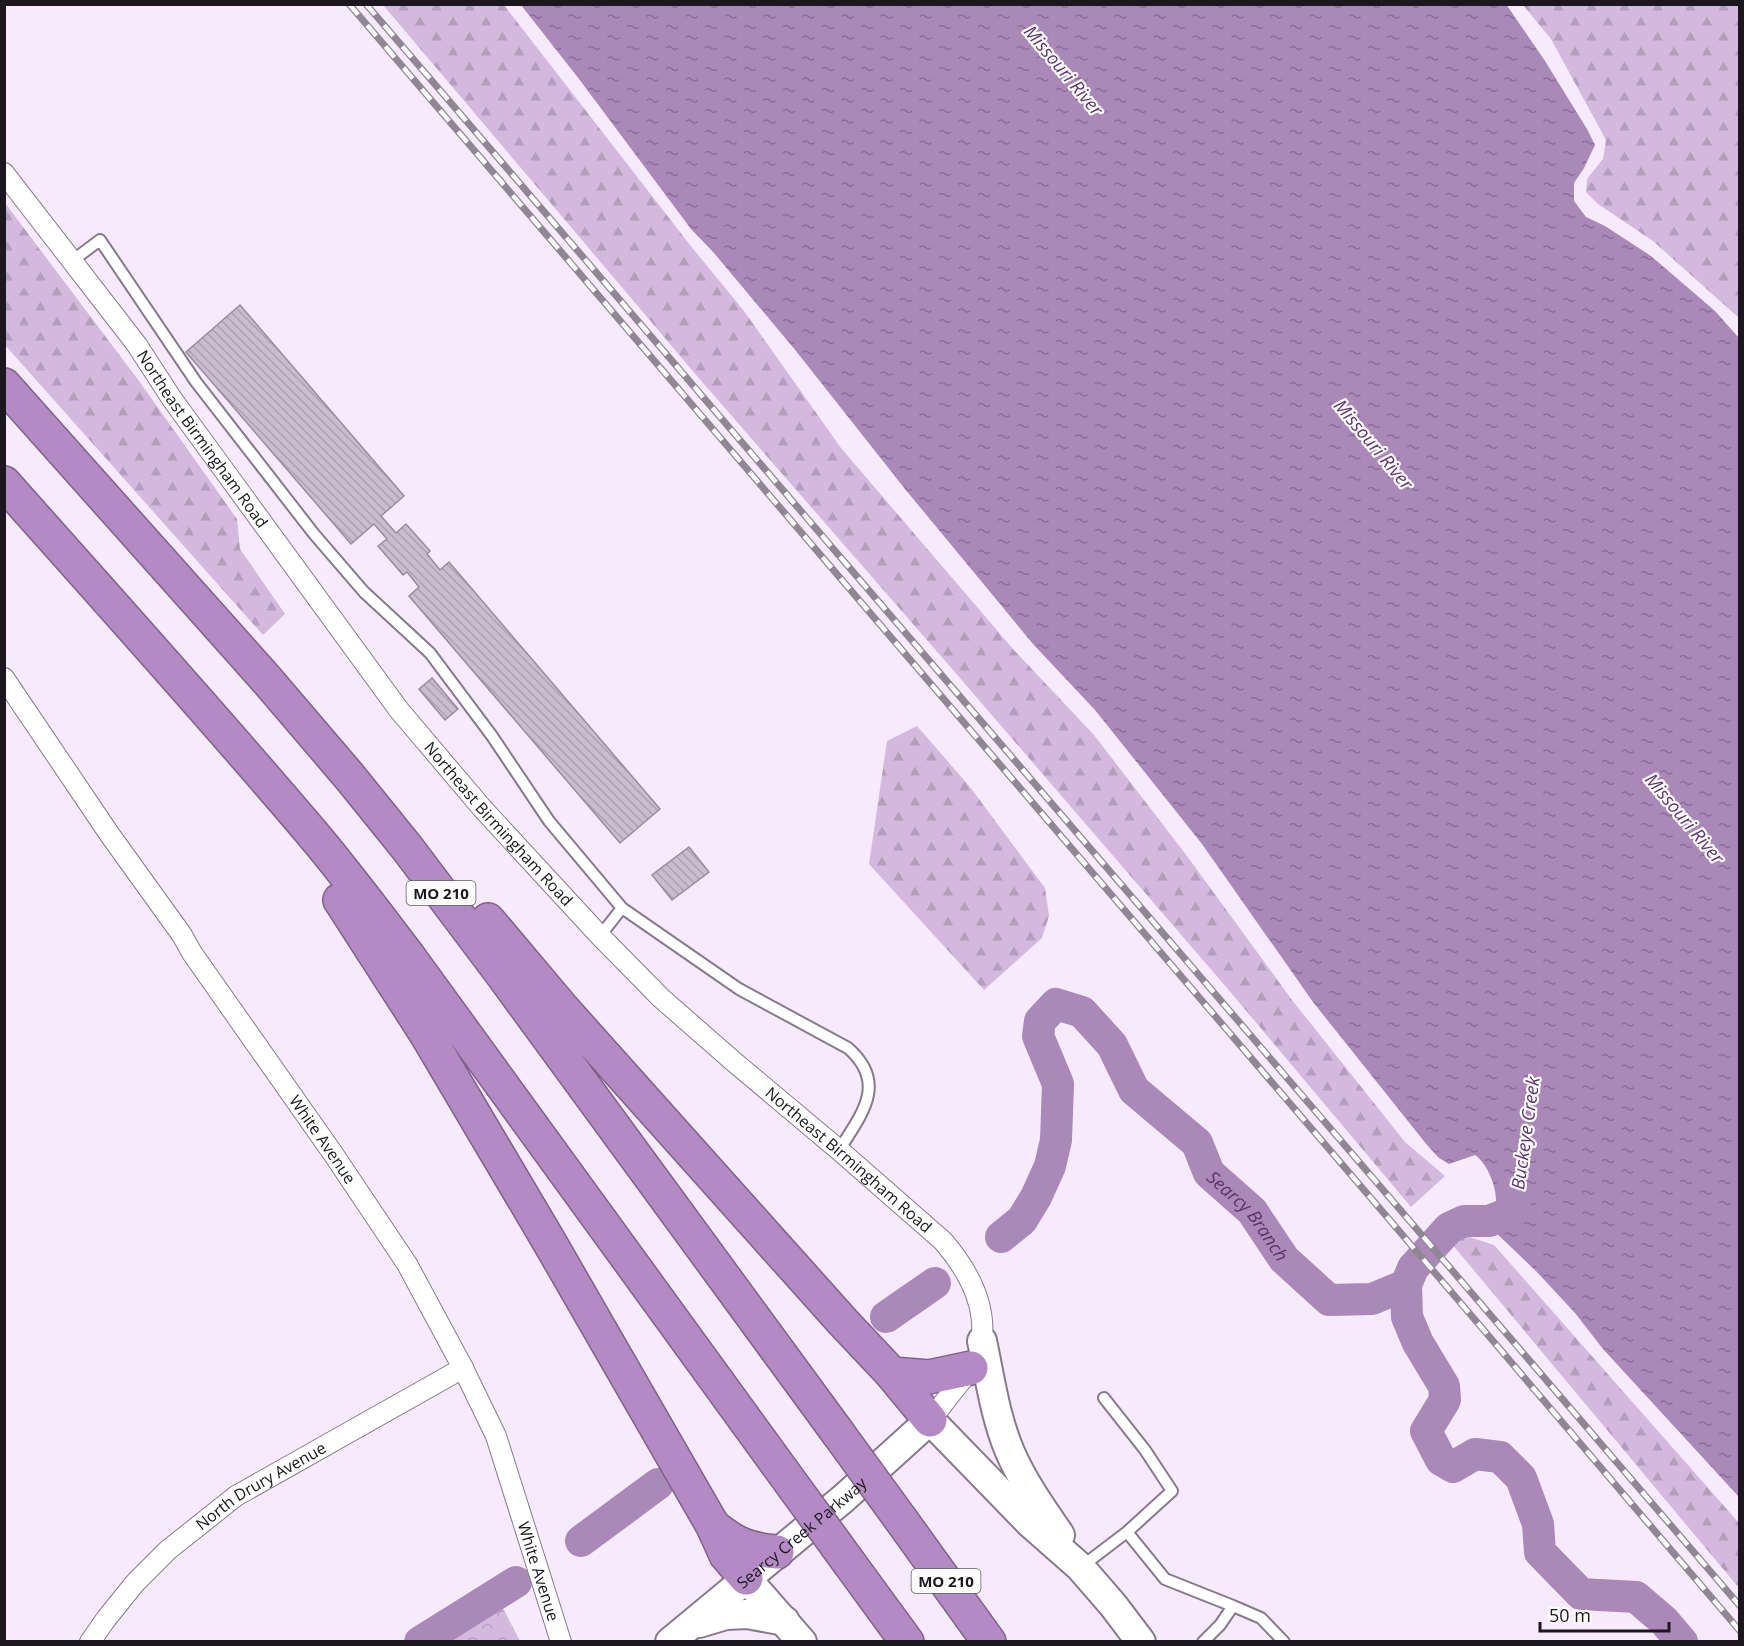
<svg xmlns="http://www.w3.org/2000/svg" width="1744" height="1646" font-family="'Open Sans',sans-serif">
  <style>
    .forest { fill: url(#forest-firs) }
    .park { fill: url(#park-crowns) }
    .water { fill: url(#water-ripples) }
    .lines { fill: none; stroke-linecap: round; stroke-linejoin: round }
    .river { stroke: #aa88b8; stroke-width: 32 }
    .building { fill: url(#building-back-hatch); stroke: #998c9e; stroke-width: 1.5 }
    .lane-casing { stroke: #867a8b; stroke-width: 14 }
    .street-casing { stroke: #867a8b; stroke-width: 22 }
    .secondary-casing { stroke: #867a8b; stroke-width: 32 }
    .highway-casing { stroke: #7e628a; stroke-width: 36 }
    .lane { stroke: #fff; stroke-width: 10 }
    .street { stroke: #fff; stroke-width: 20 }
    .secondary { stroke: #fff; stroke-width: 28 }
    .highway { stroke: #b38ac4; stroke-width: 33 }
    .rail-casing { stroke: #908794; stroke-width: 7 }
    .rail { stroke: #fcfcfc; stroke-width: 4.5; stroke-dasharray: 14; stroke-linecap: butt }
    .highway-bridge-casing { stroke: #7e628a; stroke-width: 36; stroke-linecap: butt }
    .highway-bridge { stroke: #b38ac4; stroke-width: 33 }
    .labels { text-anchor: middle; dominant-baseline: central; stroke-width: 4.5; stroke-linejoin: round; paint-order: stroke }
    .shield { fill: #fcfcfc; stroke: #5f5c61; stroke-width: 1.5 }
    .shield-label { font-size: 15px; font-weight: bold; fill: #1c171e }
    .street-label { font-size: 16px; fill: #1c171e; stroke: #fcfcfc }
    .water-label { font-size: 18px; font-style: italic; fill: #5d326e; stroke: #fcfcfc }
  </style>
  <defs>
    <pattern id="forest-firs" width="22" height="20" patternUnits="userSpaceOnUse" patternTransform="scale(1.5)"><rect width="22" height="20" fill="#d2b9dd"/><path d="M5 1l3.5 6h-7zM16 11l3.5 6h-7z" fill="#b49ebd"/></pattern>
    <pattern id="park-crowns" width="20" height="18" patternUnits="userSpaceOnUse" patternTransform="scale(1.5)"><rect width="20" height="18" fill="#d2b9dd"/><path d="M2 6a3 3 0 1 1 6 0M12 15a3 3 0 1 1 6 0" fill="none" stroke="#b49ebd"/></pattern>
    <pattern id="water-ripples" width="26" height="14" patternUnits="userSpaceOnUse" patternTransform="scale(1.5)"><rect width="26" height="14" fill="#aa88b8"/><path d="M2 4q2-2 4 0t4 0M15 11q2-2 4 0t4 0" fill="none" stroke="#8a6e95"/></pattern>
    <pattern id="building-back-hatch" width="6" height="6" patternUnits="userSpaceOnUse" patternTransform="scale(1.5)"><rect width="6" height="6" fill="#c9bccf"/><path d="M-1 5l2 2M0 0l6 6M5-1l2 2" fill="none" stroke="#aca1b1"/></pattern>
  </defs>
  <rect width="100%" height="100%" fill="#f7eafd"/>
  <!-- forest -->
  <path class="forest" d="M 383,5 L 504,5 L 690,245 L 744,311 L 841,448 L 1013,649 L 1094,735 L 1187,856 L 1292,1000 L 1405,1142 L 1445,1176 L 1411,1207 L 1227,988 L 953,670 L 697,376 Z
    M 1523,5 L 1739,5 L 1739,318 L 1653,241 L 1598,204 L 1586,192 L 1587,179 L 1603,159 L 1606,140 L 1551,39 Z
    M 5,203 L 139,381 L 237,519 L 240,549 L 285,614 L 263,635 L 5,345 Z
    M 917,726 L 970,787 L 1045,888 L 1049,916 L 1042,938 L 984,990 L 869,864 L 887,741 Z
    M 1460,1234 L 1494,1245 L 1739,1523 L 1739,1588 L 1451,1243 Z"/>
  <!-- park -->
  <path class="park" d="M 496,1595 L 520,1641 L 420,1641 Z"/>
  <!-- water -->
  <path class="water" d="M 1506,4 L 1545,61 L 1587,129 L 1595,145 L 1584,168 L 1574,183 L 1574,201 L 1586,217 L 1605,226 L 1651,256 L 1715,311 L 1739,338 L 1739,1497 L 1603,1349 L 1575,1313 L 1536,1271 L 1491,1228 L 1489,1215 L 1496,1208 C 1498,1191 1489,1165 1475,1155 L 1449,1164 L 1439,1158 L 1427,1145 L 1313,1002 L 1202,844 L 1127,750 L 1095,710 L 1033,644 L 905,489 L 796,351 L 714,253 L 691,229 L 579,79 L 521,5 Z"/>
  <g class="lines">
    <!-- river -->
    <g class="river">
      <path d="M 1516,1195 L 1515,1201 L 1507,1214 L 1489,1221 L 1464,1221 L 1449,1228 L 1413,1268 L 1406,1285 L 1407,1317 L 1418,1343 L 1444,1386 L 1445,1400 L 1426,1431 L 1441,1460 L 1453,1467 L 1475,1454 L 1500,1457 L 1521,1478 L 1538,1524 L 1540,1552 L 1581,1594 L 1636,1597 L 1664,1621 L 1682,1642"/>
      <path id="s1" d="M 1001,1237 L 1022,1220 L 1036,1197 L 1050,1166 L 1056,1140 L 1058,1084 L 1038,1036 L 1040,1021 L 1056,1004 L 1082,1012 L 1112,1045 L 1134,1090 L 1197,1143 L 1209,1173 L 1252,1211 L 1284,1259 L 1329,1300 L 1372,1299 L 1406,1285"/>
      <path d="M 886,1317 L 935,1283"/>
      <path d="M 581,1541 L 658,1484"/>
      <path d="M 420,1642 L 516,1582"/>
    </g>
  </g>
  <!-- building -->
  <path class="building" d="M 240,305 L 404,496 L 381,516 L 396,533 L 406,524 L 430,551 L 427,554 L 440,570 L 449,562 L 660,809 L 620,843 L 409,596 L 419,587 L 407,572 L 403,575 L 378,546 L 387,539 L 374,524 L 351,544 L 186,352 Z
    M 432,678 L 458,709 L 445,720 L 419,689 Z
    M 689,847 L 709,872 L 672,900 L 652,875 Z"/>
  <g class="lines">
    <defs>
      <path id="lane" d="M 72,261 L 100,240 L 196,382 L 314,534 L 364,592 L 430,653 L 492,736 L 549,821 L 622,908 L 739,989 L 848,1048 C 888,1083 862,1114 839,1150
        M 600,936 L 622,908
        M 1127,1532 L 1165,1579 L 1233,1606 L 1220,1625 L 1203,1642
        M 1081,1567 L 1127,1532 L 1172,1491 L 1145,1450 L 1104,1398
        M 1233,1606 L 1261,1618 L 1284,1642"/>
      <g id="street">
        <path id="s2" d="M 4,173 L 137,345 L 172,399 L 399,710 L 482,808 L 600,936 L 661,998 L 733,1061 L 839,1150 L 943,1241 C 968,1270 988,1305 981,1345 C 980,1349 980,1354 978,1358 C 974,1366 967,1373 962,1380 C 951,1393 941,1407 930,1420"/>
        <path id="s3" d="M 4,678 L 110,835 L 182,935 L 192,953 L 334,1155 L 407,1264 L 463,1368 L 496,1436 L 561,1642"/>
        <path id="s4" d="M 90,1642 L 106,1619 L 135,1583 L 168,1550 L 236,1496 L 463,1368"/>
      </g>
      <g id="secondary">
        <path d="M 982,1341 C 990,1378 995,1417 1010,1452 C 1023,1482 1042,1509 1060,1535"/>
        <path d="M 746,1578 L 802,1642"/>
        <path d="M 699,1623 L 726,1615 L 747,1614 L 785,1621"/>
        <path id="s5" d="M 670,1642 L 844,1498 L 930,1420 L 1030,1523 L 1080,1567 L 1113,1605 L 1141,1642"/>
      </g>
      <path id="highway" d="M 4,385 L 267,680 L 349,776 L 408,849 L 502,974 L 838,1433
        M 4,483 C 107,599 211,714 311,832 C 345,872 377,915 409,957 L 783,1472
        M 340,900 L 427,1035 L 550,1243 L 713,1526 L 726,1555 L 746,1578
        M 488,920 L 563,1009 L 843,1322 L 892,1374 L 930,1420
        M 892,1374 L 929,1377 L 971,1368
        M 902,1521 L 989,1642
        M 713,1526 C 735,1544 749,1550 777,1552
        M 850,1564 L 907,1642"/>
    </defs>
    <!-- lane casing -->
    <use href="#lane" class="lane-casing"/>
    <!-- street casing -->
    <use href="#street" class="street-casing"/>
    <!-- secondary casing -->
    <use href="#secondary" class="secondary-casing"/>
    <!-- highway casing -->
    <use href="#highway" class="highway-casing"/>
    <!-- lane -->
    <use href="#lane" class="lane"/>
    <!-- street -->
    <use href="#street" class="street"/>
    <!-- secondary -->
    <use href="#secondary" class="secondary"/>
    <!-- highway -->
    <use href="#highway" class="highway"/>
    <defs>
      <path id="rail" d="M 349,4 L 1453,1294 L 1740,1631
        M 366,4 L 1740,1606"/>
    </defs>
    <!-- rail casing -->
    <use href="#rail" class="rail-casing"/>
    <!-- rail -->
    <use href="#rail" class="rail"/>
    <defs>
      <path id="highway-bridge" d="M 838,1433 L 902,1521
        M 783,1472 L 850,1564"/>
    </defs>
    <!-- highway-bridge casing -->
    <use href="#highway-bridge" class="highway-bridge-casing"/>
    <!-- highway-bridge -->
    <use href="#highway-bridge" class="highway-bridge"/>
  </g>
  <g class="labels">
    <!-- shield labels -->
    <g class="shield">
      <rect x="406.5" y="881" width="69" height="24" rx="4.5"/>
      <rect x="911.5" y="1569" width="69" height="24" rx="4.5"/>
    </g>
    <g class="shield-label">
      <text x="441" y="893">MO 210</text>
      <text x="946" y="1581">MO 210</text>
    </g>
    <!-- street labels -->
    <g class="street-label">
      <text stroke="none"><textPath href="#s2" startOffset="332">Northeast Birmingham Road</textPath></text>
      <text stroke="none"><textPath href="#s2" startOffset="818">Northeast Birmingham Road</textPath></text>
      <text stroke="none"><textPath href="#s3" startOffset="561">White Avenue</textPath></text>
      <text stroke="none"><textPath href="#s2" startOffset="1304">Northeast Birmingham Road</textPath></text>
      <text stroke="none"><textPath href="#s4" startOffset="234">North Drury Avenue</textPath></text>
      <text stroke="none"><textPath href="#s5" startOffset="171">Searcy Creek Parkway</textPath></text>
      <text stroke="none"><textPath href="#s3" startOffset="1047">White Avenue</textPath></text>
    </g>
    <!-- water labels -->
    <g class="water-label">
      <text transform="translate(1064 70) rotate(50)">Missouri River</text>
      <text transform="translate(1374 444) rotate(50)">Missouri River</text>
      <text transform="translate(1685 818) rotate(50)">Missouri River</text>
      <text transform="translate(1525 1133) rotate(-82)">Buckeye Creek</text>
      <text stroke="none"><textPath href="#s1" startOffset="556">Searcy Branch</textPath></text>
    </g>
  </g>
  <!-- border -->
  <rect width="1744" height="1646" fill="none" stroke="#1c171e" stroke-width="12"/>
  <!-- scale -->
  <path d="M1540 1622v9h129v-9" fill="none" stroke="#1c171e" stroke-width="3"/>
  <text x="1549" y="1622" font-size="18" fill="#1c171e" stroke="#fcfcfc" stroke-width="4.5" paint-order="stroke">50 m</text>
</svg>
